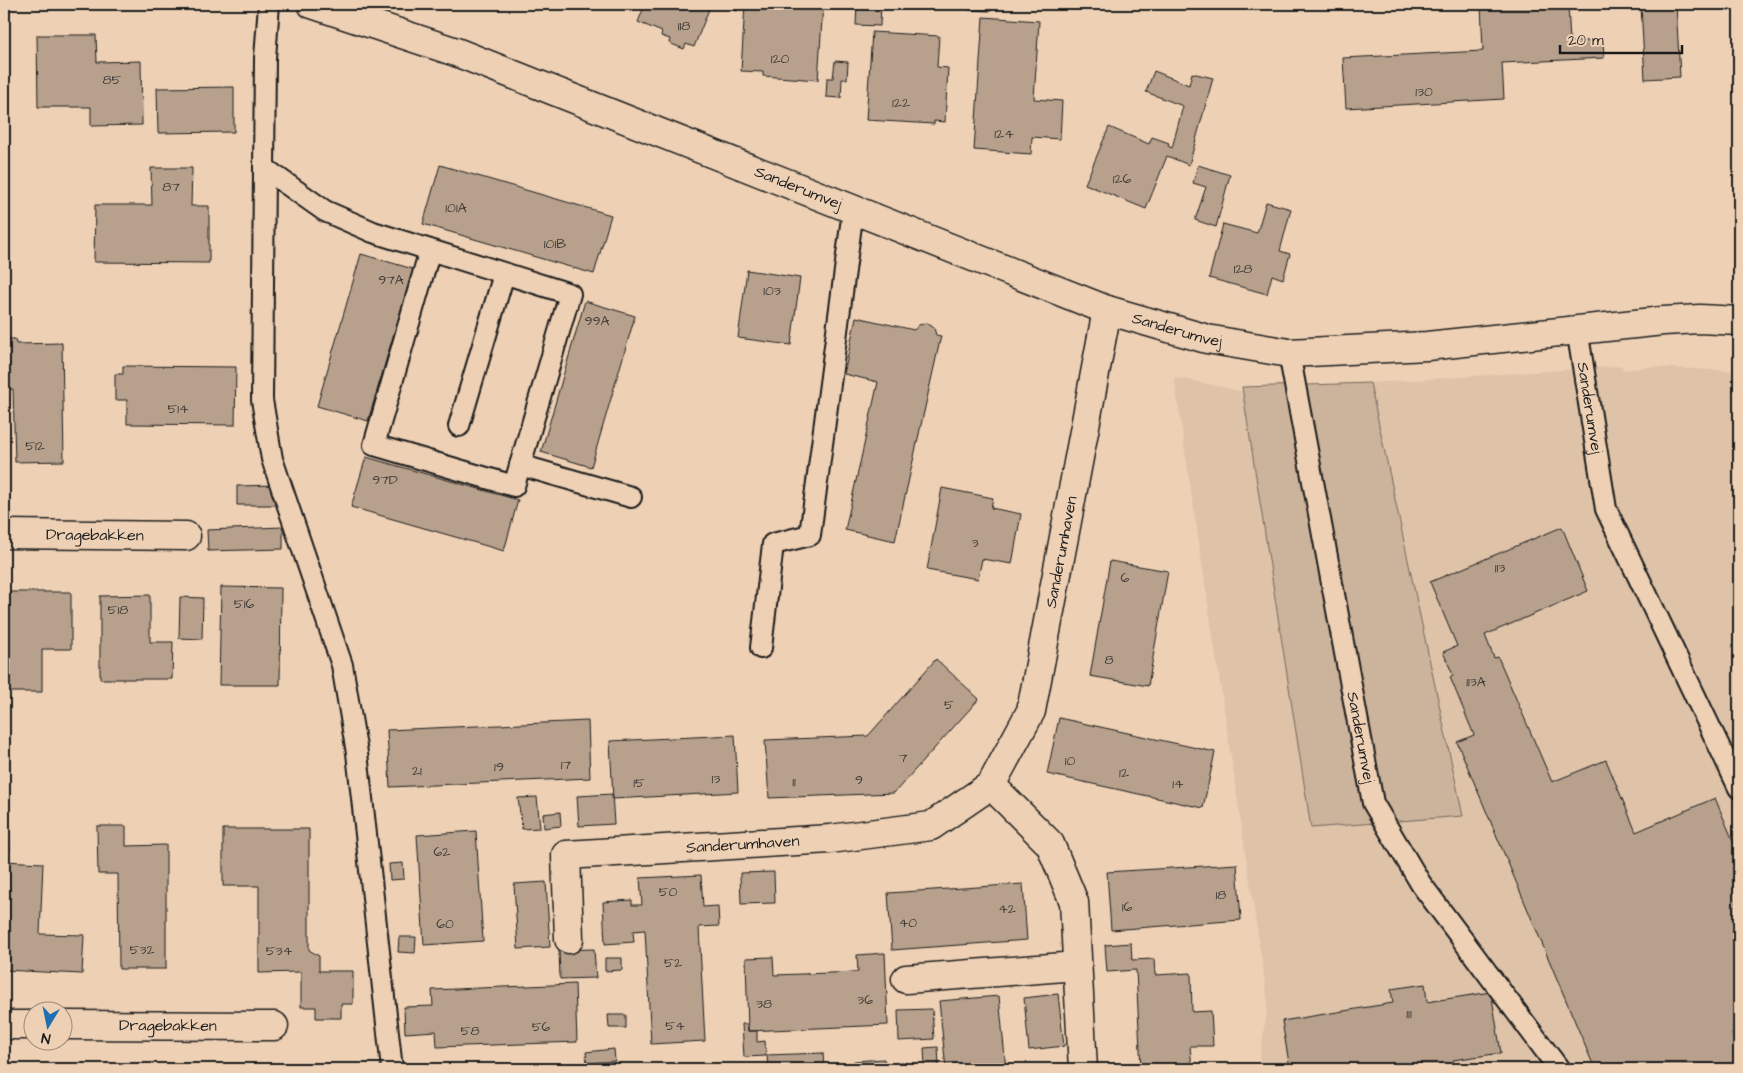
<svg xmlns="http://www.w3.org/2000/svg" width="1743" height="1073" font-family="'Architects Daughter',sans-serif">
  <style>
    .built { fill: #dec3a9 }
    .green { fill: #ccb39c; stroke: #74685c }
    .building { fill: #b7a18d; stroke: #1c1c1c }
    .lines { fill: none; stroke-linecap: round; stroke-linejoin: round }
    .lane-casing { stroke: #1c1c1c; stroke-width: 24 }
    .street-casing { stroke: #1c1c1c; stroke-width: 31 }
    .secondary-casing { stroke: #1c1c1c; stroke-width: 31 }
    .lane { stroke: #eed1b5; stroke-width: 20 }
    .street { stroke: #eed1b5; stroke-width: 28 }
    .secondary { stroke: #eed1b5; stroke-width: 28 }
    .labels { text-anchor: middle; dominant-baseline: central; stroke-width: 4; stroke-linejoin: round; paint-order: stroke }
    .number-label { font-size: 14px; fill: #433d38 }
    .street-label { font-size: 16px; fill: #1c1c1c; stroke: #eed1b5 }
  </style>
  <rect width="100%" height="100%" fill="#eed1b5"/>
  <filter id="ink" filterUnits="userSpaceOnUse"><feTurbulence type="fractalNoise" baseFrequency=".02" numOctaves="2"/><feDisplacementMap in="SourceGraphic" scale="10" xChannelSelector="R" yChannelSelector="G"/><feConvolveMatrix kernelMatrix="1 2 1 2 8 2 1 2 1" color-interpolation-filters="sRGB"/></filter>
  <g filter="url(#ink)">
    <!-- built -->
    <path class="built" d="M 1622,366 L 1623,370 L 1650,367 L 1739,371 L 1739,1069 L 1258,1069 L 1268,1003 L 1174,377 L 1255,394 L 1372,396 L 1370,383 Z"/>
    <!-- green -->
    <path class="green" d="M 1370,383 L 1463,816 L 1311,828 L 1242,387 Z"/>
    <!-- building -->
    <path class="building" d="M 638,4 L 711,4 L 694,47 L 686,44 L 684,49 L 669,43 L 670,39 L 661,36 L 662,32 L 638,22 L 644,7 Z
      M 718,4 L 740,4 L 737,11 Z
      M 745,4 L 823,4 L 818,80 L 763,76 L 763,72 L 741,71 Z
      M 857,4 L 881,4 L 880,26 L 856,25 Z
      M 969,4 L 992,4 L 991,11 L 969,10 Z
      M 1481,4 L 1568,4 L 1570,42 L 1603,40 L 1604,58 L 1502,63 L 1504,99 L 1346,108 L 1343,58 L 1483,51 Z
      M 1656,4 L 1676,4 L 1680,77 L 1645,79 L 1641,6 Z
      M 983,17 L 1039,21 L 1034,99 L 1062,101 L 1060,139 L 1032,137 L 1031,154 L 974,150 Z
      M 872,32 L 939,36 L 937,67 L 948,68 L 945,122 L 934,121 L 934,124 L 866,120 Z
      M 37,35 L 96,35 L 97,62 L 141,61 L 142,125 L 91,126 L 91,107 L 38,107 Z
      M 835,61 L 848,62 L 847,79 L 842,79 L 841,98 L 826,97 L 827,78 L 833,78 Z
      M 1154,71 L 1189,85 L 1192,73 L 1213,78 L 1189,165 L 1167,156 L 1146,209 L 1085,184 L 1109,127 L 1149,144 L 1152,137 L 1169,143 L 1168,146 L 1172,148 L 1183,106 L 1146,92 Z
      M 234,87 L 234,132 L 158,133 L 157,88 Z
      M 440,165 L 611,215 L 594,274 L 423,224 Z
      M 1198,165 L 1230,175 L 1216,227 L 1195,220 L 1206,187 L 1193,183 Z
      M 151,168 L 192,168 L 191,206 L 209,206 L 209,263 L 94,262 L 95,205 L 152,205 Z
      M 1266,202 L 1291,209 L 1280,251 L 1290,254 L 1283,279 L 1272,275 L 1267,294 L 1209,278 L 1223,224 L 1257,233 Z
      M 361,254 L 413,269 L 368,421 L 317,406 Z
      M 747,270 L 800,278 L 791,345 L 738,338 Z
      M 585,301 L 635,316 L 591,467 L 541,452 Z
      M 856,317 L 914,330 L 919,325 L 927,323 L 934,328 L 936,335 L 941,336 L 895,541 L 845,530 L 878,382 L 844,374 Z
      M 4,339 L 15,339 L 16,344 L 62,343 L 64,461 L 15,462 L 13,389 L 4,389 Z
      M 123,366 L 236,367 L 235,425 L 127,424 L 127,400 L 115,400 L 115,374 L 123,374 Z
      M 366,457 L 518,500 L 504,551 L 351,507 Z
      M 277,485 L 277,505 L 237,505 L 237,486 Z
      M 942,488 L 993,498 L 991,508 L 1021,514 L 1012,564 L 982,559 L 978,579 L 927,570 Z
      M 283,527 L 283,549 L 208,551 L 207,530 Z
      M 1562,527 L 1588,591 L 1485,635 L 1494,658 L 1498,657 L 1552,782 L 1606,760 L 1636,832 L 1715,798 L 1739,855 L 1739,1031 L 1732,1034 L 1739,1051 L 1739,1069 L 1595,1069 L 1457,742 L 1474,735 L 1450,677 L 1453,675 L 1443,652 L 1457,646 L 1430,582 Z
      M 1110,561 L 1168,571 L 1148,686 L 1090,676 Z
      M 221,587 L 281,588 L 280,685 L 219,685 Z
      M 4,592 L 71,592 L 71,649 L 42,649 L 42,692 L 4,692 Z
      M 150,595 L 150,642 L 173,642 L 172,679 L 100,679 L 100,596 Z
      M 180,597 L 203,598 L 202,639 L 179,638 Z
      M 936,659 L 979,699 L 894,793 L 769,798 L 765,740 L 868,736 Z
      M 1059,718 L 1215,752 L 1203,808 L 1047,774 Z
      M 588,721 L 590,778 L 390,787 L 387,730 Z
      M 735,735 L 738,792 L 613,799 L 610,741 Z
      M 612,794 L 614,824 L 579,826 L 577,796 Z
      M 537,797 L 540,828 L 522,829 L 518,798 Z
      M 4,798 L 9,798 L 10,851 L 4,851 Z
      M 560,812 L 561,826 L 544,828 L 543,814 Z
      M 97,826 L 126,826 L 126,846 L 166,845 L 166,969 L 119,969 L 118,874 L 98,874 Z
      M 223,829 L 309,829 L 309,950 L 319,956 L 319,971 L 353,971 L 353,1004 L 341,1004 L 341,1018 L 316,1018 L 316,1007 L 301,1007 L 301,972 L 259,973 L 259,886 L 223,886 Z
      M 476,831 L 483,941 L 424,945 L 417,835 Z
      M 4,861 L 43,863 L 40,934 L 84,935 L 82,974 L 4,970 Z
      M 403,863 L 404,879 L 390,880 L 389,864 Z
      M 1237,864 L 1241,920 L 1111,930 L 1107,872 Z
      M 774,872 L 775,903 L 741,904 L 740,873 Z
      M 701,875 L 703,907 L 718,906 L 719,926 L 699,927 L 705,1041 L 651,1044 L 645,930 L 633,931 L 634,942 L 605,944 L 603,902 L 632,900 L 632,905 L 642,905 L 640,878 Z
      M 546,882 L 550,947 L 518,949 L 514,884 Z
      M 1023,884 L 1027,940 L 892,950 L 888,893 Z
      M 399,937 L 416,937 L 415,953 L 398,952 Z
      M 1131,943 L 1132,960 L 1154,959 L 1155,975 L 1191,973 L 1192,1012 L 1211,1011 L 1213,1046 L 1190,1046 L 1192,1069 L 1141,1069 L 1136,970 L 1107,972 L 1105,945 Z
      M 594,949 L 596,978 L 560,979 L 559,950 Z
      M 885,953 L 888,1025 L 748,1031 L 746,958 L 773,957 L 774,975 L 858,972 L 857,955 Z
      M 605,958 L 622,958 L 622,970 L 605,971 Z
      M 575,984 L 577,1042 L 437,1047 L 436,1031 L 405,1033 L 404,1007 L 433,1006 L 432,990 Z
      M 1425,984 L 1427,1002 L 1491,992 L 1501,1053 L 1453,1060 L 1454,1065 L 1428,1069 L 1352,1069 L 1352,1065 L 1346,1066 L 1347,1069 L 1290,1069 L 1282,1021 L 1393,1003 L 1391,989 Z
      M 1058,994 L 1064,1046 L 1029,1050 L 1024,998 Z
      M 999,996 L 1006,1069 L 946,1069 L 939,1001 Z
      M 932,1009 L 934,1039 L 899,1041 L 898,1010 Z
      M 608,1015 L 626,1015 L 626,1028 L 609,1028 Z
      M 742,1024 L 748,1024 L 748,1031 L 757,1031 L 757,1042 L 765,1041 L 766,1056 L 744,1057 Z
      M 938,1047 L 939,1066 L 925,1067 L 924,1048 Z
      M 614,1049 L 615,1061 L 587,1063 L 586,1052 Z
      M 823,1053 L 824,1069 L 768,1069 L 767,1055 Z
      M 884,1059 L 885,1069 L 855,1069 L 854,1061 Z"/>
    <g class="lines">
      <defs>
        <g id="lane">
          <path d="M 269,4 L 265,58 L 262,400 L 272,459 L 342,665 L 357,753 L 392,1069"/>
          <path d="M 264,168 L 325,211 L 373,232 L 570,294 L 514,486 L 374,445 L 430,250"/>
          <path id="s1" d="M 1577,329 L 1606,509 L 1739,788"/>
          <path id="s2" d="M 1289,353 L 1373,803 L 1421,884 L 1559,1069"/>
          <path d="M 459,426 L 504,274"/>
          <path d="M 520,465 L 631,497"/>
          <path d="M 761,648 L 773,544 L 810,535 L 853,210"/>
        </g>
        <g id="street">
          <path id="s3" d="M 4,534 L 186,536"/>
          <path d="M 991,785 L 1050,844 L 1074,902 L 1083,1069"/>
          <path id="s4" d="M 569,939 L 566,855 L 830,839 L 931,826 L 991,785 L 1031,711 L 1107,310"/>
          <path d="M 906,979 L 1077,966"/>
          <path d="M 4,1025 L 32,1025"/>
          <path id="s5" d="M 62,1025 L 274,1026"/>
        </g>
        <g id="secondary">
          <path id="s6" d="M 312,4 L 456,52 L 1107,310 L 1207,339 L 1289,353 L 1427,346 L 1663,321 L 1700,319 L 1739,321"/>
        </g>
      </defs>
      <!-- lane casing -->
      <use href="#lane" class="lane-casing"/>
      <!-- street casing -->
      <use href="#street" class="street-casing"/>
      <!-- secondary casing -->
      <use href="#secondary" class="secondary-casing"/>
      <!-- lane -->
      <use href="#lane" class="lane"/>
      <!-- street -->
      <use href="#street" class="street"/>
      <!-- secondary -->
      <use href="#secondary" class="secondary"/>
    </g>
  </g>
  <g class="labels">
    <!-- number labels -->
    <g class="number-label">
      <text x="684" y="26">118</text>
      <text x="780" y="59">120</text>
      <text x="112" y="80">85</text>
      <text x="1424" y="92">130</text>
      <text x="901" y="103">122</text>
      <text x="1004" y="134">124</text>
      <text x="1122" y="179">126</text>
      <text x="171" y="187">87</text>
      <text x="456" y="208">101A</text>
      <text x="555" y="244">101B</text>
      <text x="1243" y="269">128</text>
      <text x="391" y="280">97A</text>
      <text x="772" y="291">103</text>
      <text x="597" y="321">99A</text>
      <text x="178" y="409">514</text>
      <text x="35" y="446">512</text>
      <text x="385" y="480">97D</text>
      <text x="975" y="543">3</text>
      <text x="1500" y="568">113</text>
      <text x="1125" y="578">6</text>
      <text x="244" y="604">516</text>
      <text x="118" y="610">518</text>
      <text x="1109" y="660">8</text>
      <text x="1476" y="682">113A</text>
      <text x="949" y="705">5</text>
      <text x="903" y="758">7</text>
      <text x="1070" y="761">10</text>
      <text x="566" y="765">17</text>
      <text x="499" y="767">19</text>
      <text x="417" y="771">21</text>
      <text x="1124" y="773">12</text>
      <text x="716" y="779">13</text>
      <text x="859" y="780">9</text>
      <text x="794" y="782">11</text>
      <text x="639" y="783">15</text>
      <text x="1178" y="784">14</text>
      <text x="442" y="852">62</text>
      <text x="668" y="892">50</text>
      <text x="1221" y="895">18</text>
      <text x="1127" y="907">16</text>
      <text x="1007" y="909">42</text>
      <text x="908" y="923">40</text>
      <text x="445" y="924">60</text>
      <text x="142" y="950">532</text>
      <text x="279" y="951">534</text>
      <text x="673" y="963">52</text>
      <text x="865" y="1000">36</text>
      <text x="764" y="1004">38</text>
      <text x="1409" y="1014">111</text>
      <text x="675" y="1026">54</text>
      <text x="541" y="1027">56</text>
      <text x="470" y="1031">58</text>
    </g>
    <!-- street labels -->
    <g class="street-label">
      <text stroke="none"><textPath href="#s6" startOffset="520">Sanderumvej</textPath></text>
      <text stroke="none"><textPath href="#s6" startOffset="925">Sanderumvej</textPath></text>
      <text stroke="none"><textPath href="#s1" startOffset="80">Sanderumvej</textPath></text>
      <text stroke="none"><textPath href="#s3" startOffset="91">Dragebakken</textPath></text>
      <text stroke="none"><textPath href="#s4" startOffset="769">Sanderumhaven</textPath></text>
      <text stroke="none"><textPath href="#s2" startOffset="391">Sanderumvej</textPath></text>
      <text stroke="none"><textPath href="#s4" startOffset="261">Sanderumhaven</textPath></text>
      <text stroke="none"><textPath href="#s5" startOffset="106">Dragebakken</textPath></text>
    </g>
  </g>
  <!-- margin -->
  <rect width="1743" height="1073" fill="none" stroke="#eed1b5" stroke-width="20"/>
  <rect x="10" y="10" width="1723" height="1053" fill="none" stroke="#1c1c1c" stroke-width="2" filter="url(#ink)"/>
  <!-- north arrow -->
  <g transform="translate(48 1026) rotate(190)"><circle r="24" fill="#eed1b5" stroke="#9a8978"/>
  <path d="M0-4L9 19L0 12L-9 19Z" fill="#1f6fb2"/>
  <text y="-8" font-size="14" font-weight="bold" text-anchor="middle" fill="#1c1c1c">N</text>
  </g>
  <!-- scale -->
  <path d="M1560 45v8h122v-8" fill="none" stroke="#1c1c1c" stroke-width="2.5"/>
  <text x="1568" y="45" font-size="15" fill="#1c1c1c" stroke="#eed1b5" stroke-width="4" paint-order="stroke">20 m</text>
</svg>
